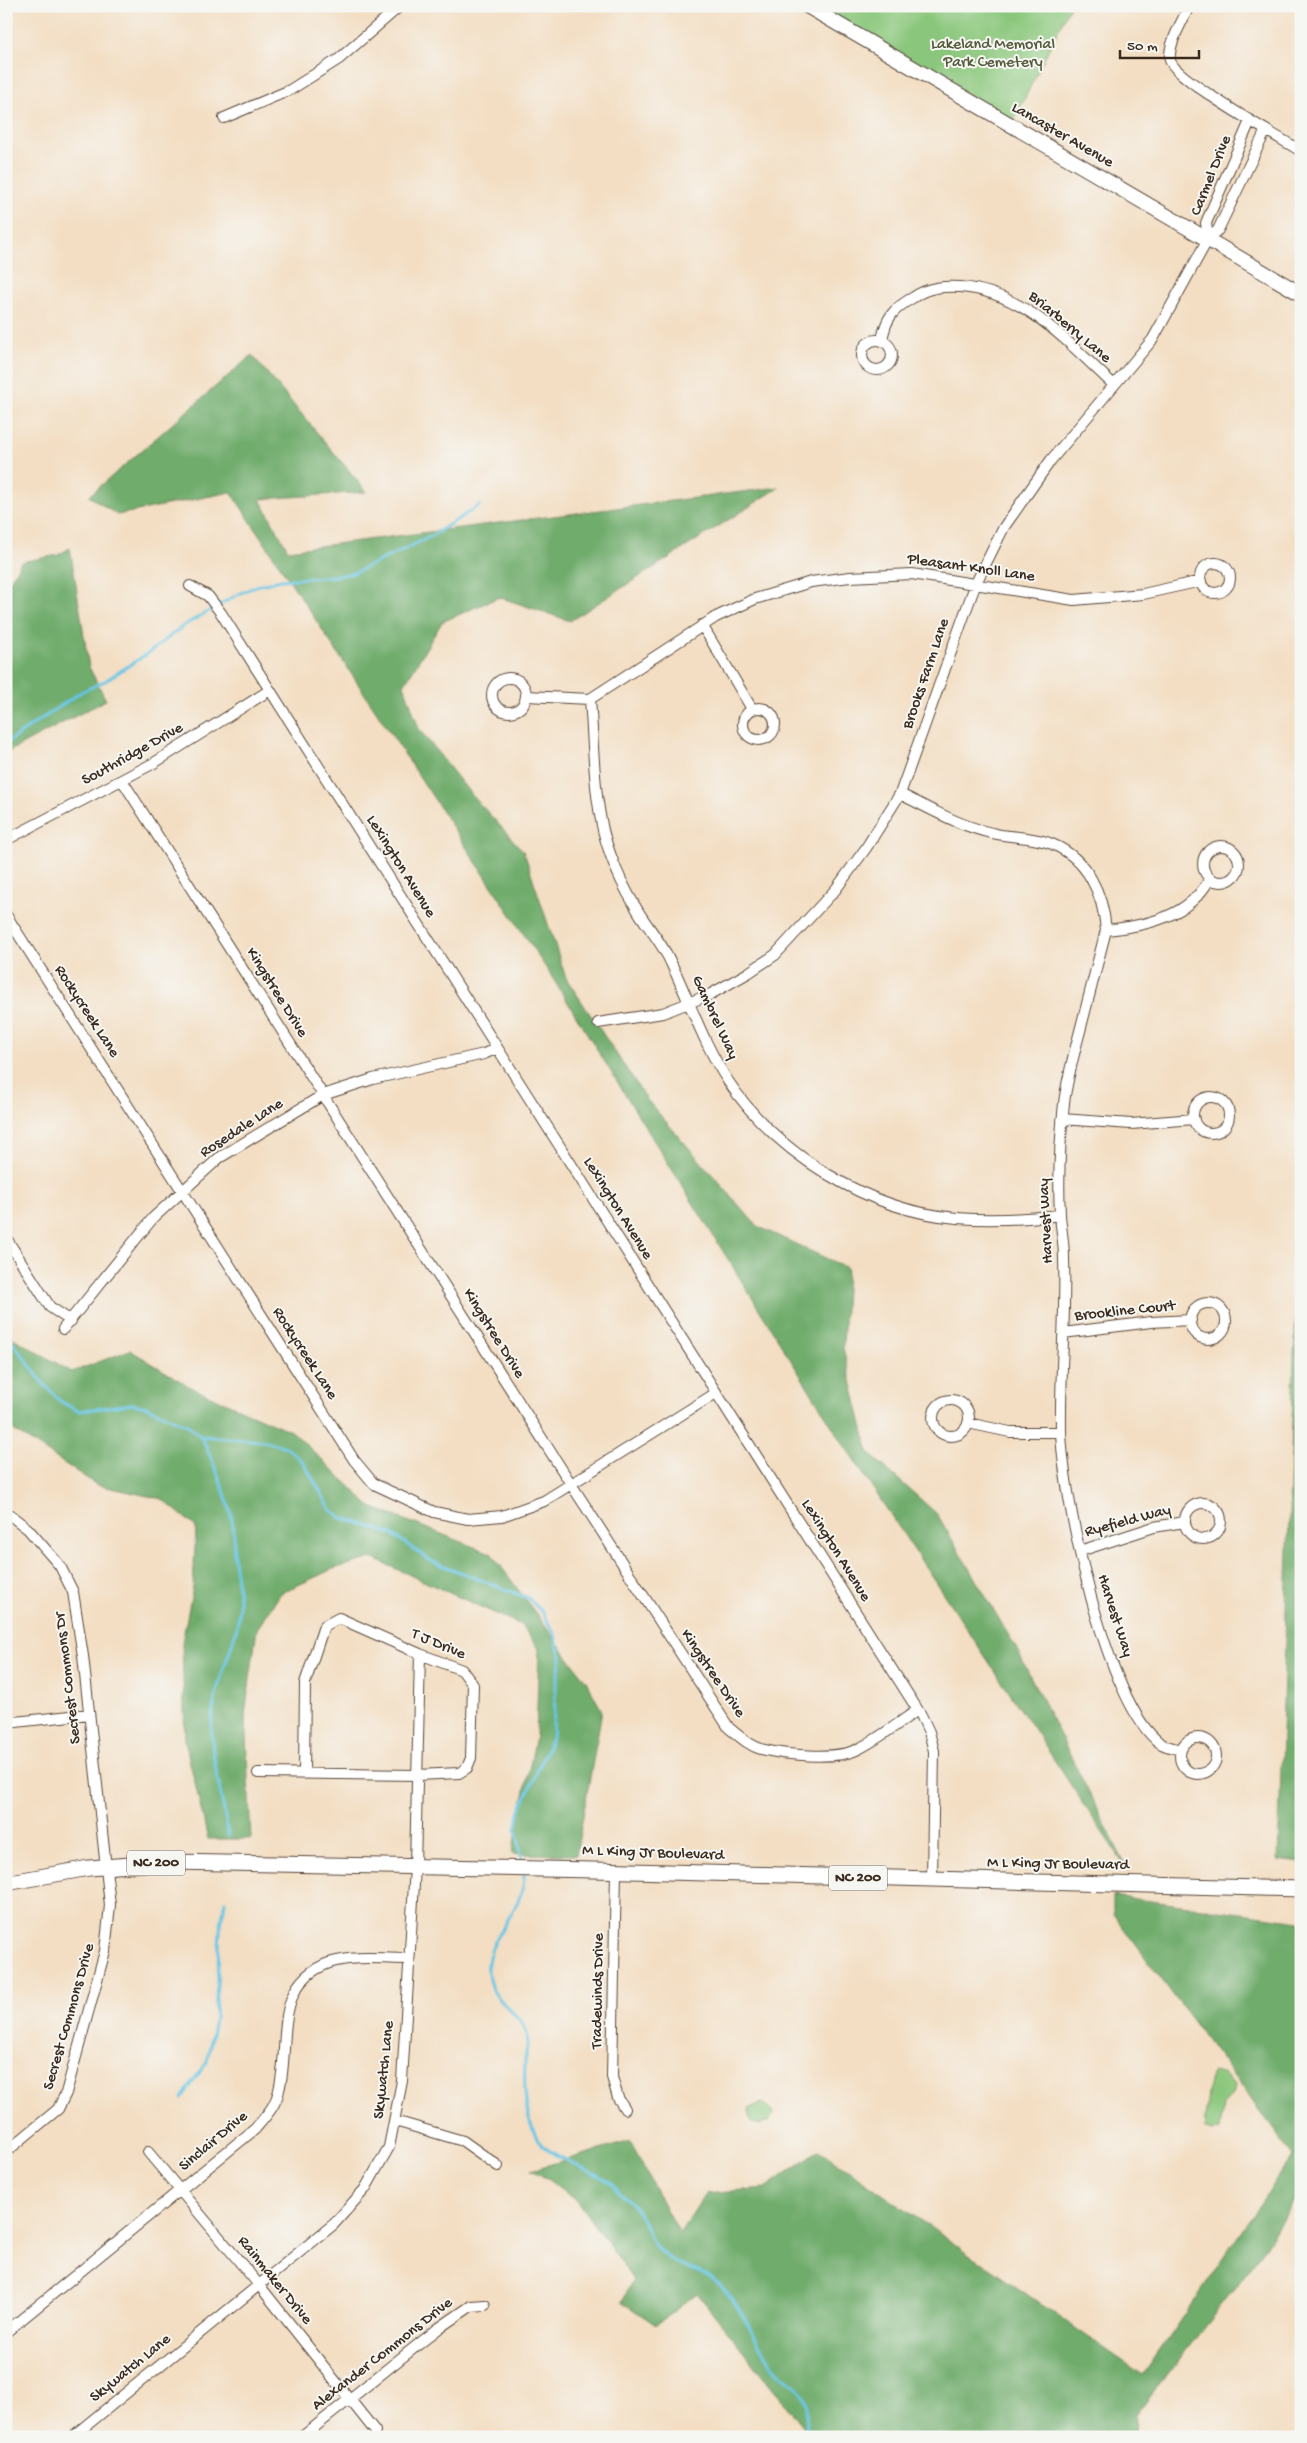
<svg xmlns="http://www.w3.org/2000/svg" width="1307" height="2443" font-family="'Gochi Hand',sans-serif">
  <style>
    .green { fill: #8ac77c; stroke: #62784d }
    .forest { fill: #6fac6c; stroke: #556b45 }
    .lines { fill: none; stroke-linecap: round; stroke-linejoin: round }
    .stream { stroke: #67c6e5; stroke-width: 3 }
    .minor-casing { stroke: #574537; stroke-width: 12 }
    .secondary-casing { stroke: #574537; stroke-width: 16 }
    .primary-casing { stroke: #574537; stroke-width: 17 }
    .minor { stroke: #fff; stroke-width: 10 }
    .secondary { stroke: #fff; stroke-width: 14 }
    .primary { stroke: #fff; stroke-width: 15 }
    .labels { text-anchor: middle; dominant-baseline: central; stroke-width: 4; stroke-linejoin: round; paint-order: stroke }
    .shield { fill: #f6f6f2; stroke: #73675e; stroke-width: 1 }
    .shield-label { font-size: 15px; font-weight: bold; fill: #3b2a1e }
    .park-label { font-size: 16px; fill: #53593a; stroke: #f6f6f2 }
    .street-label { font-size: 16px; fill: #3b2a1e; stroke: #f6f6f2 }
  </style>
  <rect width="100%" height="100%" fill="#f6f6f2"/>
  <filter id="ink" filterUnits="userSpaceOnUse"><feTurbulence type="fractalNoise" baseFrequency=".02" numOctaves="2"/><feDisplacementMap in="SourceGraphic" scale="10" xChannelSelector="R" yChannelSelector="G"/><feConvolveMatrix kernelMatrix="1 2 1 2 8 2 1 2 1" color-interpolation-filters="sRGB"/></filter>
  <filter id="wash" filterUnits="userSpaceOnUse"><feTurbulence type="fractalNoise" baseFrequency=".0096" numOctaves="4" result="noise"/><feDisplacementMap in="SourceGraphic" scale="20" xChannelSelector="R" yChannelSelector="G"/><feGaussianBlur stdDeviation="1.12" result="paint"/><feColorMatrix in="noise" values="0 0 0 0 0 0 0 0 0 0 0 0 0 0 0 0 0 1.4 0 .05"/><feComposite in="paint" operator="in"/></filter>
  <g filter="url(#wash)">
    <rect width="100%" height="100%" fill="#f3dec3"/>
    <!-- green -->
    <path class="green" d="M 815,6 L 1070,6 L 1013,122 Z
      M 1213,2072 L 1225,2075 L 1234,2086 L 1232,2096 L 1223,2105 L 1220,2129 L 1212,2132 L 1204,2129 L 1209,2085 Z
      M 762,2103 L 774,2114 L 768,2122 L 760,2125 L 752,2122 L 749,2112 L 750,2108 Z"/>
    <!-- forest -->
    <path class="forest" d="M 252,355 L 367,492 L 260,499 L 288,550 L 780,487 L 570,621 L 499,597 L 442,622 L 404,685 L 419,729 L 470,793 L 524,852 L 566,978 L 647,1100 L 757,1226 L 847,1268 L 843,1348 L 869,1453 L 937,1514 L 1015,1646 L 1129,1872 L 842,1442 L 550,974 L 231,492 L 117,515 L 89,496 Z
      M 70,548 L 89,667 L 106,700 L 6,753 L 6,588 L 21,562 L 58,555 Z
      M 1301,1144 L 1301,1863 L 1278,1860 Z
      M 6,1334 L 72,1372 L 130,1350 L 192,1388 L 293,1432 L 371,1507 L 491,1553 L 586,1681 L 602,1711 L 576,1855 L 512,1854 L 536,1736 L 539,1649 L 521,1625 L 372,1558 L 333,1569 L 281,1593 L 257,1629 L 245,1715 L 251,1839 L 208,1839 L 185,1741 L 182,1643 L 193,1587 L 196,1527 L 162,1499 L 97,1485 L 6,1425 Z
      M 1113,1896 L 1301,1921 L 1301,2190 L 1258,2258 L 1136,2415 L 1135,2437 L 812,2437 L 697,2293 L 656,2325 L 622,2302 L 633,2279 L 577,2201 L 548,2179 L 531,2170 L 630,2141 L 679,2234 L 706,2193 L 766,2188 L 819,2150 L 1143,2375 L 1293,2156 L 1113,1914 Z"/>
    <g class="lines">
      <!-- stream -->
      <path class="stream" d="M 6,743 L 81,692 L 105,681 L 150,652 L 183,626 L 235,596 L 256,586 L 281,580 L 336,576 L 354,573 L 430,537 L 480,505
        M 6,1333 L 42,1382 L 60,1401 L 78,1411 L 132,1404 L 147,1407 L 189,1426 L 200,1436 L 206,1446 C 216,1471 229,1498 233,1525 C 235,1536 233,1548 234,1559 C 237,1584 242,1602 237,1627 C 229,1659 213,1690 212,1723 C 210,1762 224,1798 228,1836
        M 200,1436 L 264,1441 L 286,1447 L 303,1462 L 331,1510 L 340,1517 L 392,1534 L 431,1561 L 528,1598 L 542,1612 L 555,1635 L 561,1658 L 556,1686 L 552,1738 L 520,1810 L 516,1829 L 523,1864
        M 524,1873 C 526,1906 491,1934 488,1963 C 485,2005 520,2007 527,2034 C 529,2041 526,2052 525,2060 C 524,2085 524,2115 537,2138 C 550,2160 590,2166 610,2183 C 619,2191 632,2202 639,2213 C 646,2223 648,2237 656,2247 C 672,2267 702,2268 720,2285 C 742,2306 755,2343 774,2368 C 782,2378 798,2384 804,2396 C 809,2408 808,2424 804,2437
        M 182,2098 L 207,2062 L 215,2019 L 220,1930 L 225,1901"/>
    </g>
  </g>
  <g filter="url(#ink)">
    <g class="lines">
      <defs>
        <path id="minor" d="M 1189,6 C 1183,21 1168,43 1170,60 C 1173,78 1280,138 1301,151
          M 224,118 L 290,90 L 339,59 L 400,6
          M 1208,239 L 1206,223 L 1250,121
          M862 355a15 15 0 1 1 30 0a15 15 0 1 1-30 0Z
          M 882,340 C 886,317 894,308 914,297 C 928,287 944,286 961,287 C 1025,292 1069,344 1114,385
          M1200 578a15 15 0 1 1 30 0a15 15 0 1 1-30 0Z
          M 190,586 L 208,596 L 221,613 L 921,1715 L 929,1732 L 934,1751 L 932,1880
          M 702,625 L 752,709
          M492 695a17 17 0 1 1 34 0a17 17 0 1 1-34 0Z
          M 526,696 L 590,699 L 716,617 L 755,599 L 811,582 L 850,577 L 912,574 L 1074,600 L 1143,594 L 1201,581
          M 590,699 C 594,747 593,811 611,856 C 617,873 626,891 635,906 C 646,926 662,942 671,963 C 690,1002 704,1045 728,1081 C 777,1154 868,1211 957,1218 C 991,1221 1025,1219 1060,1215
          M743 724a16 16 0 1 1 32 0a16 16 0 1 1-32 0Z
          M 122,780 L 571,1484 L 729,1728 C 739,1736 748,1745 761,1749 C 784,1755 835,1760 856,1750 C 878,1740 898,1723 918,1710
          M 900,794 C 929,808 959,826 992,833 C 1011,838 1033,836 1052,844 C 1088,859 1103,894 1106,930 C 1097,964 1089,997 1080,1031 C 1074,1054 1067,1079 1064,1103 C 1060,1140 1058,1178 1060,1215 C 1061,1229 1064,1243 1064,1258 C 1066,1315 1060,1373 1061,1431 C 1063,1497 1106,1704 1160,1743 C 1166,1747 1175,1748 1181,1750
          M 6,840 L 154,763 L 270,690
          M1203 864a18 18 0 1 1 36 0a18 18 0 1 1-36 0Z
          M 6,915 L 354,1460 L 374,1484 L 434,1512 L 468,1519 L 502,1516 L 544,1501 L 716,1393
          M 1106,930 C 1145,926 1190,917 1210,878
          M 598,1023 L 663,1013 L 711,994 L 748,973 L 775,955 L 836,889 L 866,848 L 900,794 L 965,613 L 976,583 L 1004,527 L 1051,460 L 1153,339 L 1208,239 L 1218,230 L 1266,130
          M1193 1115a18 18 0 1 1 36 0a18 18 0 1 1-36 0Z
          M 1062,1119 L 1131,1124 L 1194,1119
          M 6,1238 L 50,1307 L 71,1321
          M1190 1321a18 18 0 1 1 36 0a18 18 0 1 1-36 0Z
          M 63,1329 L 153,1218 L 219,1158 L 323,1095 L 373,1079 L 484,1054 L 497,1048
          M 1063,1333 L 1151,1322 L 1191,1320
          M933 1418a18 18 0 1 1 36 0a18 18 0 1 1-36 0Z
          M 968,1423 L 1010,1432 L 1061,1432
          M1185 1521a18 18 0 1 1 36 0a18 18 0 1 1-36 0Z
          M 6,1512 L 28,1529 L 60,1566 L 73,1592 L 83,1656 L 110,1905 L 105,1951 L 66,2093 L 58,2109 L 6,2152
          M 1080,1551 L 1154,1527 L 1184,1522
          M 6,1723 L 89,1714
          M1180 1756a18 18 0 1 1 36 0a18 18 0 1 1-36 0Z
          M 258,1773 L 418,1775 L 459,1773 L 467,1768 L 471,1758 L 473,1685 L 462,1670 L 420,1654 L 339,1618 L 324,1626 L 305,1683 L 304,1774
          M 616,1871 L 612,2077 L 618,2098 L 625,2109
          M 395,2121 L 463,2141 L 498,2166
          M 148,2152 L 259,2285 L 375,2431
          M 6,2332 L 255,2129 C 265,2117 276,2106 279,2090 C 291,2045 271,1984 329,1963 C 353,1955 384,1959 409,1959
          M 72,2437 L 334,2224 L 365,2189 L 389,2147 L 402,2081 L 415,1867 L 420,1654
          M 302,2437 L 439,2328 L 471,2306 L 485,2305"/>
        <path id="secondary" d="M 807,6 L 1301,294"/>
        <path id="primary" d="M 6,1883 L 89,1868 L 172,1862 L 594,1870 L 1301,1889"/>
      </defs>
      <!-- minor casing -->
      <use href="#minor" class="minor-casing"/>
      <!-- secondary casing -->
      <use href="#secondary" class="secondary-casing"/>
      <!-- primary casing -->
      <use href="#primary" class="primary-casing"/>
      <!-- minor -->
      <use href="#minor" class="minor"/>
      <!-- secondary -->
      <use href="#secondary" class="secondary"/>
      <!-- primary -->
      <use href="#primary" class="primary"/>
    </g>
  </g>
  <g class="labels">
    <!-- shield labels -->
    <g class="shield">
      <rect x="127" y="1850.5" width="58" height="25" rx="4"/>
      <rect x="829" y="1865.5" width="58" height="25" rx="4"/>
    </g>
    <g class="shield-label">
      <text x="156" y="1863">NC 200</text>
      <text x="858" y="1878">NC 200</text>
    </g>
    <!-- park labels -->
    <g class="park-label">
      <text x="993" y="45">Lakeland Memorial<tspan x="993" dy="18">Park Cemetery</tspan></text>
    </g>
    <!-- street labels -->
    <g class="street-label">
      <text transform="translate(1062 136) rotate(30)">Lancaster Avenue</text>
      <text transform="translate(1212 176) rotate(-68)">Carmel Drive</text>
      <text transform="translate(1069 328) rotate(40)">Briarberry Lane</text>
      <text transform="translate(971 569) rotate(8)">Pleasant Knoll Lane</text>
      <text transform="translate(927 674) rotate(-71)">Brooks Farm Lane</text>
      <text transform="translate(133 755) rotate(-29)">Southridge Drive</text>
      <text transform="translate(400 867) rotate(58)">Lexington Avenue</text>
      <text transform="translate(276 993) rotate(58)">Kingstree Drive</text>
      <text transform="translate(86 1012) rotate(57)">Rockycreek Lane</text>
      <text transform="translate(714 1018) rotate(65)">Gambrel Way</text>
      <text transform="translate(242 1129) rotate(-33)">Rosedale Lane</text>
      <text transform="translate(617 1209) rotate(58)">Lexington Avenue</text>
      <text transform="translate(1047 1221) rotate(-93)">Harvest Way</text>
      <text transform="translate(1125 1312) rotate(-6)">Brookline Court</text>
      <text transform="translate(493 1334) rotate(58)">Kingstree Drive</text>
      <text transform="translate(304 1354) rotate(57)">Rockycreek Lane</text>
      <text transform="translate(1128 1522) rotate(-15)">Ryefield Way</text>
      <text transform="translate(835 1551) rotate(58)">Lexington Avenue</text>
      <text transform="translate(1114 1616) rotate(72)">Harvest Way</text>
      <text transform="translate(438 1645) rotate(23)">T J Drive</text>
      <text transform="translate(712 1674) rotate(56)">Kingstree Drive</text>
      <text transform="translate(69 1678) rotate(-97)">Secrest Commons Dr</text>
      <text transform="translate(653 1854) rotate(2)">M L King Jr Boulevard</text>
      <text transform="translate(1058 1865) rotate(1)">M L King Jr Boulevard</text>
      <text transform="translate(599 1991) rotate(-89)">Tradewinds Drive</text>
      <text transform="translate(70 2017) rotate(-74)">Secrest Commons Drive</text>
      <text transform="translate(385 2070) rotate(-84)">Skywatch Lane</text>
      <text transform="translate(214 2142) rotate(-40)">Sinclair Drive</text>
      <text transform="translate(274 2281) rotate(51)">Rainmaker Drive</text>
      <text transform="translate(383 2355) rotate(-38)">Alexander Commons Drive</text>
      <text transform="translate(131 2369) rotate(-39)">Skywatch Lane</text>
    </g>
  </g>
  <!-- margin -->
  <rect width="1307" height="2443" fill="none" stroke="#f6f6f2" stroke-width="25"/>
  <!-- scale -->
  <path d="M1120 50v8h79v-8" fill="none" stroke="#3b2a1e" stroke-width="2.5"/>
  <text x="1127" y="50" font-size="15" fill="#3b2a1e" stroke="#f6f6f2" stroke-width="4" paint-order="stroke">50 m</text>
</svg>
